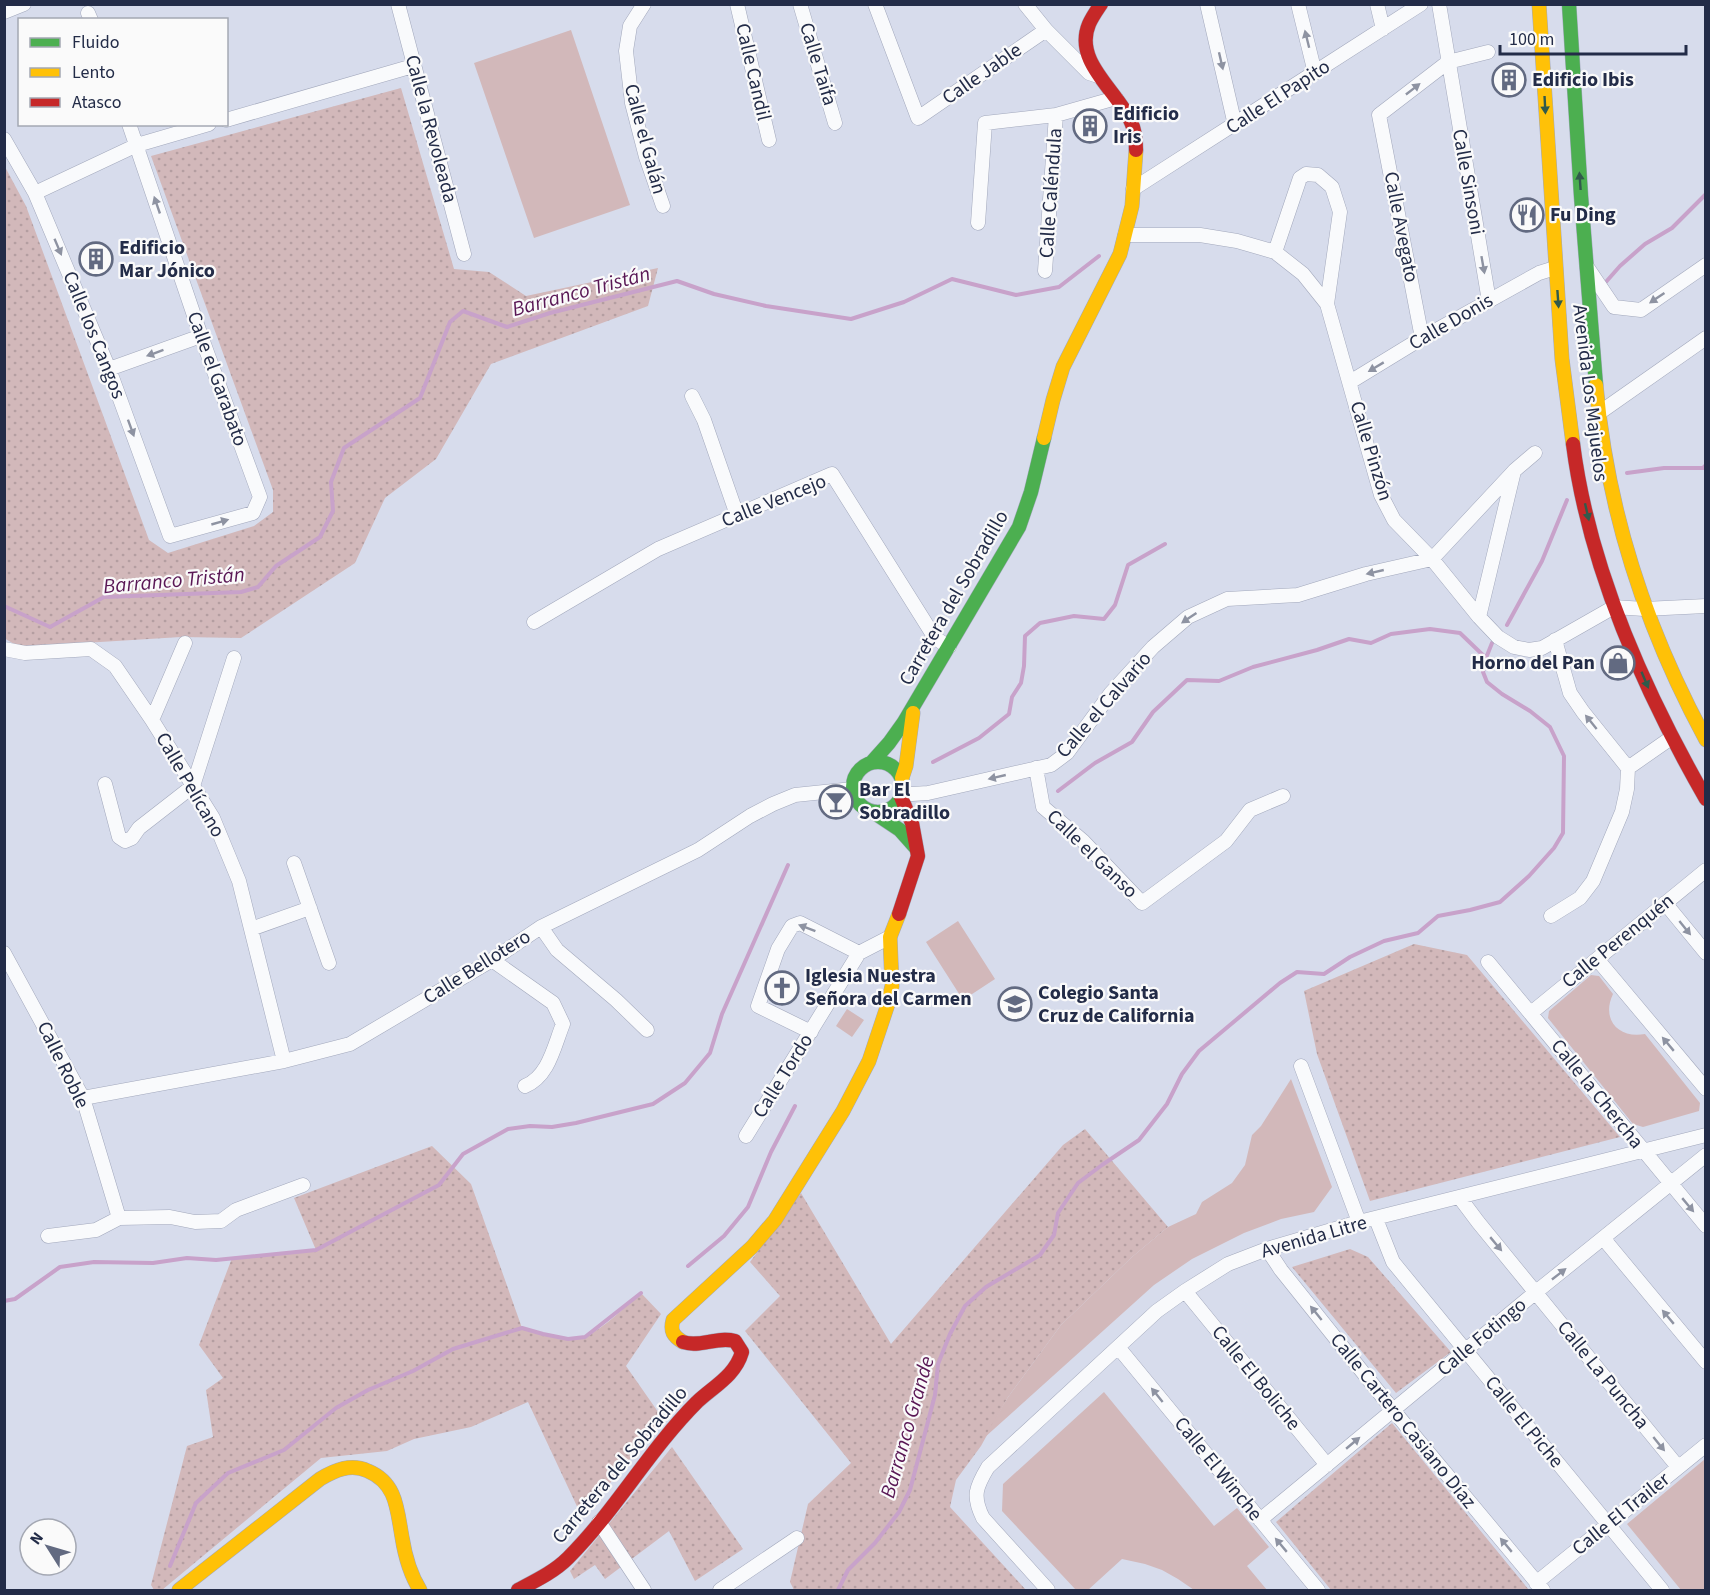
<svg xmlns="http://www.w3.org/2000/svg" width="1710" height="1595" font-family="'Source Sans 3',sans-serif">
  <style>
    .grass { fill: url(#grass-dots) }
    .green { fill: #d2b8ba }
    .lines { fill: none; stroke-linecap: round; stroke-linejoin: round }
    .stream { stroke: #c8a2ca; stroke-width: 4 }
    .street-casing { stroke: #a2a8bc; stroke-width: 15 }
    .fast-casing { stroke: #a2a8bc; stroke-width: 15 }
    .slow-casing { stroke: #a2a8bc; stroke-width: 15 }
    .jam-casing { stroke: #a2a8bc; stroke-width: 15 }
    .street { stroke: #f9fafc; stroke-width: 14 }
    .fast { stroke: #4caf50; stroke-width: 14 }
    .slow { stroke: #ffc107; stroke-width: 14 }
    .jam { stroke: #c62828; stroke-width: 14 }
    .oneway { fill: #8e93a2 }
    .oneway2 { fill: #315a4b }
    .labels { text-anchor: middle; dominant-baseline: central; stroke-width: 4.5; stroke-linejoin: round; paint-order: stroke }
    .street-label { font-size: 20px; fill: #232c48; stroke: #fafafa }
    .poi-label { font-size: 20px; font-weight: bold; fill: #232c48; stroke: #fafafa; text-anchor: start }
    .water-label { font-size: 21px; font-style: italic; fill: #591755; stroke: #fafafa }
  </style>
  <defs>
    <pattern id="grass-dots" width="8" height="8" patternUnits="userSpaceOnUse" patternTransform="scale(1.5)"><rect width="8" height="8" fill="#d2b8ba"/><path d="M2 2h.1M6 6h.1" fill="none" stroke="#b49ea1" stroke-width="1.8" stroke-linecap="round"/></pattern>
  </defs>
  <rect width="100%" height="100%" fill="#d7dcec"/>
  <!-- grass -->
  <path class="grass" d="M 401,88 L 454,269 L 489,272 L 526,296 L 658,268 L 648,306 L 491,364 L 436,459 L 385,498 L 355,563 L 241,638 L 181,637 L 19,647 L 4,638 L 4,165 L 26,206 L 149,540 L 168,553 L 254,526 L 273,512 L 273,490 L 151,156 Z
    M 1414,944 L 1467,955 L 1620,1137 L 1370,1201 L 1317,1054 L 1304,991 Z
    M 1085,1129 L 1168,1227 L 1132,1257 L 1061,1325 L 1008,1397 L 981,1446 L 956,1480 L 950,1507 L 1026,1590 L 794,1590 L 790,1582 L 808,1504 L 851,1463 L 745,1331 L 780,1296 L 750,1262 L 801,1193 L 891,1344 L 1063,1145 Z
    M 432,1146 L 471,1184 L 522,1328 C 540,1334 568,1345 586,1336 C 606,1327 624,1307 641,1293 L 661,1314 L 626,1366 L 663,1419 L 582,1517 L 528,1402 L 471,1427 L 414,1439 L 387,1451 L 321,1458 L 162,1590 L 154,1590 L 151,1585 L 187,1446 L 213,1437 L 206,1390 L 223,1378 L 199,1345 L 232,1258 L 316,1250 L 294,1198 Z
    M 1350,1249 L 1368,1257 L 1451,1352 L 1396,1393 L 1292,1267 Z
    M 1392,1423 L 1529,1590 L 1331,1590 L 1276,1522 Z
    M 672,1447 L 743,1549 L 695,1581 L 669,1531 L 605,1579 L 595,1565 L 574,1579 L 570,1571 Z"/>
  <!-- green -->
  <path class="green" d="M 571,30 L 630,205 L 534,238 L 474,63 Z
    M 958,921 L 995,979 L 963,1000 L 926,942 Z
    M 1591,975 L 1599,976 L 1613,994 C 1601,1019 1618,1039 1645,1034 L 1700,1103 L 1699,1111 L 1643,1127 L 1633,1124 L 1548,1018 L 1549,1011 Z
    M 847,1009 L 864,1020 L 852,1037 L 836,1026 Z
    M 1291,1079 L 1332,1187 L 1314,1212 L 1281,1219 L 1244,1233 L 1192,1259 L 1154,1285 L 984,1438 L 1008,1397 L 1061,1325 L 1132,1257 L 1168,1227 L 1196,1214 L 1202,1202 L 1232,1183 L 1245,1165 L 1252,1135 L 1261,1126 Z
    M 1104,1392 L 1214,1526 L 1237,1508 L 1269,1547 L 1247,1566 L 1267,1590 L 1194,1590 L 1178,1579 L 1162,1570 L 1145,1564 L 1122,1559 L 1088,1590 L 1076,1590 L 1002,1511 L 1003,1484 Z
    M 1705,1459 L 1705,1590 L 1681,1590 L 1627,1524 Z"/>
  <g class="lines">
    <!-- stream -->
    <path class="stream" d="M 1605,283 L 1620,266 L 1645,244 L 1672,228 L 1706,194
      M 1627,473 L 1664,468 L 1703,468 L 1706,465
      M 4,606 L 50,627 L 104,597 L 241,592 L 258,587 L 276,566 L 320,537 L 333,511 L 331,482 L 344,448 L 420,398 L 450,322 L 463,311 L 507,327 L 550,313 L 677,281 L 714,294 L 766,306 L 851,319 L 904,302 L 952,279 L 1016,295 L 1059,287 L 1099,256
      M 1507,625 L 1542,561 L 1567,500
      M 933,762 L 979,738 L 1009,714 L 1012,697 L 1021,683 L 1024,666 L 1025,636 L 1040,623 L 1074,616 L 1104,619 L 1115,605 L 1128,565 L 1165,544
      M 1058,791 L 1095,763 L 1132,742 L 1153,712 L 1187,680 L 1219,681 L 1253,667 L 1317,650 L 1349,639 L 1371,643 L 1391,634 L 1430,629 L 1460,633 L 1486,658
      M 688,1266 L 724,1236 L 748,1207 L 771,1152 L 795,1106
      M 4,1301 L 15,1299 L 60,1267 L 94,1262 L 153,1263 L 187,1258 L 216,1260 L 316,1250 L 439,1185 L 463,1154 L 508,1129 L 530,1126 L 552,1127 L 576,1123 L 653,1104 L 685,1083 L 710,1053 L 722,1014 L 788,865
      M 170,1566 L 196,1503 L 228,1473 L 284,1450 L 336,1408 L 368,1390 L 413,1371 L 453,1349 L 522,1328 L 543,1334 L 568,1339 L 585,1337 L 641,1293
      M 838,1590 L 848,1570 L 875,1543 L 899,1512 L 910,1490 L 935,1395 L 938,1364 L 950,1334 L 965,1306 L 986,1287 L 1040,1255 L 1054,1235 L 1058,1213 L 1078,1183 L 1102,1165 L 1139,1140 L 1167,1104 L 1182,1074 L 1199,1051 L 1280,983 L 1297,972 L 1324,974 L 1350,957 L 1384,941 L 1418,933 L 1438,916 L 1470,910 L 1500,902 L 1529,876 L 1554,848 L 1563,833 L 1564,756 L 1550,727 L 1530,711 L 1502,694 L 1487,682 L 1483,672 L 1486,658 L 1492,643"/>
    <defs>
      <path id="street" d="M 398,4 L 464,254
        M 644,4 L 630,26 L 626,51 L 632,103 L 646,157 L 663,206
        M 737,4 L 769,140
        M 800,4 L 835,123
        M 875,4 L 918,118 L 1046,30
        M 1025,4 L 1046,30 L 1089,73 L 1098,76
        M 1207,4 L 1235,125
        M 1298,4 L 1315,73
        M 1377,4 L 1383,29
        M 1439,4 L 1489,301
        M 4,12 L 24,4
        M 88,13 L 91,20
        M 226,120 L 413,66
        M 4,139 L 35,193 L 109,369 L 170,536 L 253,513 L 260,497 L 201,336 L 129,124
        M 1133,189 L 1421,4
        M 35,193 L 137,145 L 209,124
        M 978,223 L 985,123 L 1056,115 L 1116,98
        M 1125,235 L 1200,235 L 1237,241 L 1275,252 L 1303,274 L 1327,304 L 1381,495 L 1394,520 L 1432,559 L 1479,617 L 1498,637 L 1514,647 L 1529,650 L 1542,648 L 1614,607 L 1644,609 L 1706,606
        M 1275,252 L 1300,178 L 1306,174 L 1318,175 L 1332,187 L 1340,212 L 1327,304
        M 1587,267 L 1614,307 L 1641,310 L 1706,265
        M 1045,271 L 1056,115
        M 1422,338 L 1379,115 L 1448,62 L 1488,52
        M 109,369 L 201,336
        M 1350,382 L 1422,338 L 1539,273 L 1555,268
        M 692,396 L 704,420 L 737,515
        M 1599,413 L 1706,338
        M 1479,617 L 1514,471
        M 534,622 L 658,549 L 832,474 L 935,638 L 949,647
        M 4,649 L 25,653 L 91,649 L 115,666 L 152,720 L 213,818 L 239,881 L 284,1061
        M 152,720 L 185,643
        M 1036,768 L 1043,807 L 1083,841 L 1142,903 L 1226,841 L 1250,810 L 1283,796
        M 1628,768 L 1671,738
        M 105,784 L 119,837 L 125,841 L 132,838 L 139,828 L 193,786 L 234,658
        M 903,792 L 912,794 L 928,793 L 1051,765 L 1067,753 L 1111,693 L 1153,647 L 1188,617 L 1227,599 L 1298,595 L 1366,574 L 1432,559 L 1515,470 L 1535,453
        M 294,863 L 329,963
        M 1665,903 L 1706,953
        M 1551,916 L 1580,898 L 1593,881 L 1622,812 L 1627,789 L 1628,768 L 1583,712 L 1570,693 L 1555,640
        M 541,927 L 557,950 L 616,1000 L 647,1030
        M 251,929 L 310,908
        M 4,953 L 83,1098 L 119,1218
        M 1597,959 L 1706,1089
        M 492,960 L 553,1003 L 563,1024 C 554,1046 549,1076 525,1086
        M 1488,962 L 1706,1226
        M 1531,1013 L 1706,870
        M 811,1032 L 758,1006 L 778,949 L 792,926 L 800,923 L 859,953
        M 1301,1066 L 1359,1222
        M 83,1098 L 284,1061 L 350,1044 L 492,960 L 541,927 L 698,850 L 750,816 L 773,804 L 795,795 L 853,789
        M 746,1136 L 859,953 L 890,937
        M 1460,1198 L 1478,1222 L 1678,1467
        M 1376,1219 L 1393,1262 L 1662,1590
        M 48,1236 L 96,1230 L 119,1218 L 170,1217 L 195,1222 L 221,1221 L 236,1210 L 303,1185
        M 1603,1238 L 1706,1362
        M 1267,1249 L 1281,1270 L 1393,1410 L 1543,1590
        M 1185,1291 L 1327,1465
        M 1118,1347 L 1318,1590
        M 1260,1520 L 1536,1292 L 1706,1155
        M 599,1522 L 644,1590
        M 1536,1583 L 1706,1445
        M 720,1590 L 797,1538
        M 1048,1590 L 983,1518 C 972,1496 976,1487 988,1467 L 1157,1311 L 1185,1291 L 1228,1264 L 1267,1249 L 1359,1222 L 1706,1135"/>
      <path id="fast" d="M 1569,4 L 1581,196 L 1596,385
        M853 787a25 25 0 1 1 50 0a25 25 0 1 1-50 0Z
        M 872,762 L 889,743 L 904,722 L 1019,527 L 1031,492 L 1044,438
        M 873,812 L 900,830 L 916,848"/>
      <path id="slow" d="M 1539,4 L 1562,359 L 1573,444
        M 1596,385 C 1607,510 1647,631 1706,740
        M 1044,438 L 1053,400 L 1063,367 L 1120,254 L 1132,206 L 1136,150
        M 902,778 L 906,766 L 913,713
        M 683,1342 C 673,1336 670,1331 673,1320 L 752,1247 L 775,1220 L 843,1111 L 869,1061 L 888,1004 L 892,986 L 890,937 L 899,914
        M 179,1590 L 320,1479 C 335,1470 351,1463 368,1471 C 397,1483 397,1510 402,1537 C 405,1556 410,1574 420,1590"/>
      <path id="jam" d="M 1101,4 C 1097,10 1092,17 1089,24 C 1073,62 1118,91 1131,122 C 1135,130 1136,141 1136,150
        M 1573,444 C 1589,569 1644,691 1706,799
        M 899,914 L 918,856 L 912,823 L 901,797
        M 518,1590 C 535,1581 554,1572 568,1558 C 616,1510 649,1450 697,1402 C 714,1386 735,1376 742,1352 L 735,1341 C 716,1336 700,1348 683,1342"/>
    </defs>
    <!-- street casing -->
    <use href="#street" class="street-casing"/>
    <!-- fast casing -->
    <use href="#fast" class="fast-casing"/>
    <!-- slow casing -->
    <use href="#slow" class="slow-casing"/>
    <!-- jam casing -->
    <use href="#jam" class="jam-casing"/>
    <!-- street -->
    <use href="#street" class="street"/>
    <!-- fast -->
    <use href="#fast" class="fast"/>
    <!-- slow -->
    <use href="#slow" class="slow"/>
    <!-- jam -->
    <use href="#jam" class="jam"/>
  </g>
  <!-- one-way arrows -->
  <defs><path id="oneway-solid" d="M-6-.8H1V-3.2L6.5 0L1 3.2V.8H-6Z" transform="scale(1.5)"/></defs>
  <g class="oneway">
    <use href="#oneway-solid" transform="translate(1307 39) rotate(-104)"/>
    <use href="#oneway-solid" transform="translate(1221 61) rotate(77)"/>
    <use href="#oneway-solid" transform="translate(1413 89) rotate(-38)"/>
    <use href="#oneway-solid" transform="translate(157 205) rotate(-109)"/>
    <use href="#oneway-solid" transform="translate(58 247) rotate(67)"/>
    <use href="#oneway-solid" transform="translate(1483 265) rotate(80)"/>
    <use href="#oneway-solid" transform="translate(1657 298) rotate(146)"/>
    <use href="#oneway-solid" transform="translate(155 353) rotate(160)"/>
    <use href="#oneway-solid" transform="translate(1376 367) rotate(149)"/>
    <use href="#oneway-solid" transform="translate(131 428) rotate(70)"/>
    <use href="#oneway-solid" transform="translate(220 522) rotate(-16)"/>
    <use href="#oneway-solid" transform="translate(1375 572) rotate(167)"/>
    <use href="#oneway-solid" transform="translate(1189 618) rotate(146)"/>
    <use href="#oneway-solid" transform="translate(1591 722) rotate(-129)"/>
    <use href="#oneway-solid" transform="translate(997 777) rotate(167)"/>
    <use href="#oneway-solid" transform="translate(807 928) rotate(-159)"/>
    <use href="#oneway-solid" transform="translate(1685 928) rotate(51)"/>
    <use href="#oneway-solid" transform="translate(1668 1044) rotate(-130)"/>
    <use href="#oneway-solid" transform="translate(1688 1205) rotate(50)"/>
    <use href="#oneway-solid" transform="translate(1496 1244) rotate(50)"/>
    <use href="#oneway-solid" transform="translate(1559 1274) rotate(-38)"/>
    <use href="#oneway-solid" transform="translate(1316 1313) rotate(-129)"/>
    <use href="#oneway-solid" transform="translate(1668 1317) rotate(-130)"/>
    <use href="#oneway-solid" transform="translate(1157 1395) rotate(-129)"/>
    <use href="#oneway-solid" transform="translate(1353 1443) rotate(-40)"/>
    <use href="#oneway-solid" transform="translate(1659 1444) rotate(51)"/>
    <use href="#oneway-solid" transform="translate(1281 1545) rotate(-130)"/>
    <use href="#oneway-solid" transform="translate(1506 1545) rotate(-130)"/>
  </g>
  <g class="oneway2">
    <use href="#oneway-solid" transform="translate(1545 105) rotate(87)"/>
    <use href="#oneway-solid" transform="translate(1580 181) rotate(-94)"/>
    <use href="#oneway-solid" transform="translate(1558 299) rotate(86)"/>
    <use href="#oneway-solid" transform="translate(1587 512) rotate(77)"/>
    <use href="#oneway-solid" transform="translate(1645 680) rotate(67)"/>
  </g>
  <!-- icons -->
  <defs>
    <symbol id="building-ring" viewBox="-11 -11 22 22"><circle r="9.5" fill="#fafafa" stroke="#626a81" stroke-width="1.5"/><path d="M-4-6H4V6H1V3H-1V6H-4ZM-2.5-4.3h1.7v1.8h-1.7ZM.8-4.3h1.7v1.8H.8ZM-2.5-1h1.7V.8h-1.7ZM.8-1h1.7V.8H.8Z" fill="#626a81"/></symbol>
    <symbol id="restaurant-ring" viewBox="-11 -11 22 22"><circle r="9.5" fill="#fafafa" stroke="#626a81" stroke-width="1.5"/><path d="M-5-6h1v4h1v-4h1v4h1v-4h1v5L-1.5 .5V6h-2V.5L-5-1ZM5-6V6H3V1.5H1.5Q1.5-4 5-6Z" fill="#626a81"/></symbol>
    <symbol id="shop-ring" viewBox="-11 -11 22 22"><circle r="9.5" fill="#fafafa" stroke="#626a81" stroke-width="1.5"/><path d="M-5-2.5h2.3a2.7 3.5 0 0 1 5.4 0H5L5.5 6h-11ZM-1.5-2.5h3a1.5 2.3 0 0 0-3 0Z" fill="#626a81"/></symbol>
    <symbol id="bar-ring" viewBox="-11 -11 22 22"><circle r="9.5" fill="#fafafa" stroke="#626a81" stroke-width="1.5"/><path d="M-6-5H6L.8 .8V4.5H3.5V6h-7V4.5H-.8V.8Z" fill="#626a81"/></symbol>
    <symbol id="church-ring" viewBox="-11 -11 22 22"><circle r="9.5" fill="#fafafa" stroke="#626a81" stroke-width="1.5"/><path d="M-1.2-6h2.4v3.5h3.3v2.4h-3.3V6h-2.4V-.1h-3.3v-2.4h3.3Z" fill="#626a81"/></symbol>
    <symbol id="school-ring" viewBox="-11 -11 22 22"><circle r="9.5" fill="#fafafa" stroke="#626a81" stroke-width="1.5"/><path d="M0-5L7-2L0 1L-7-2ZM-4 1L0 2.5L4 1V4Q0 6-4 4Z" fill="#626a81"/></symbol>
  </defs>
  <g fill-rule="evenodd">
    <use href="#building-ring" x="1490" y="61" width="38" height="38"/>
    <use href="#building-ring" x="1071" y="107" width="38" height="38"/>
    <use href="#restaurant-ring" x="1508" y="196" width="38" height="38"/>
    <use href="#building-ring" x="77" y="240" width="38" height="38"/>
    <use href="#shop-ring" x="1599" y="644" width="38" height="38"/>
    <use href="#bar-ring" x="817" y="783" width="38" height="38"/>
    <use href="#church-ring" x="763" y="969" width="38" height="38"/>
    <use href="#school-ring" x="996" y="985" width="38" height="38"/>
  </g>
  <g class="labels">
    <!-- street labels -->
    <g class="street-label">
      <text transform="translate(818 64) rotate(73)">Calle Taifa</text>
      <text transform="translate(753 72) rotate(77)">Calle Candil</text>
      <text transform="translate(982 74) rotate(-35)">Calle Jable</text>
      <text transform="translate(1278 97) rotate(-33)">Calle El Papito</text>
      <text transform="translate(431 129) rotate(75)">Calle la Revoleada</text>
      <text transform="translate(645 139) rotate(75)">Calle el Galán</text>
      <text transform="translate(1468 182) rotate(80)">Calle Sinsoni</text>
      <text transform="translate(1051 193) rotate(-86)">Calle Caléndula</text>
      <text transform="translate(1401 227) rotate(79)">Calle Avegato</text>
      <text transform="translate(1451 322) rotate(-30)">Calle Donis</text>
      <text transform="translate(94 335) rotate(68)">Calle los Cangos</text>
      <text transform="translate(217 379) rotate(70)">Calle el Garabato</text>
      <text transform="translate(1590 393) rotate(83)">Avenida Los Majuelos</text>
      <text transform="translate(1371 451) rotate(73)">Calle Pinzón</text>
      <text transform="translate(774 501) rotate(-22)">Calle Vencejo</text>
      <text transform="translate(954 598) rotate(-60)">Carretera del Sobradillo</text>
      <text transform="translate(1104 705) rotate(-49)">Calle el Calvario</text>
      <text transform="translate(190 785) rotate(60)">Calle Pelícano</text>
      <text transform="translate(1092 854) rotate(44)">Calle el Ganso</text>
      <text transform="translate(1618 941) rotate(-39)">Calle Perenquén</text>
      <text transform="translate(477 967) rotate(-32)">Calle Bellotero</text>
      <text transform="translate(63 1065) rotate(64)">Calle Roble</text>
      <text transform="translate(783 1076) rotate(-58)">Calle Tordo</text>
      <text transform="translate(1597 1094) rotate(51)">Calle la Chercha</text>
      <text transform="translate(1314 1237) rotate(-16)">Avenida Litre</text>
      <text transform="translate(1482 1337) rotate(-40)">Calle Fotingo</text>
      <text transform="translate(1603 1375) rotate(51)">Calle La Puncha</text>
      <text transform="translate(1256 1378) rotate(51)">Calle El Boliche</text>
      <text transform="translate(1403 1421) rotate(51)">Calle Cartero Casiano Díaz</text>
      <text transform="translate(1524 1422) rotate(51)">Calle El Piche</text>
      <text transform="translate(620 1465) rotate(-50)">Carretera del Sobradillo</text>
      <text transform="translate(1218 1469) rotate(51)">Calle El Winche</text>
      <text transform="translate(1621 1514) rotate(-39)">Calle El Trailer</text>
    </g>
    <!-- poi labels -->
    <g class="poi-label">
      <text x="1532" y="80">Edificio Ibis</text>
      <text x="1113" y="114">Edificio<tspan x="1113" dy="23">Iris</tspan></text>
      <text x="1550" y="215">Fu Ding</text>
      <text x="119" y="248">Edificio<tspan x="119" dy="23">Mar Jónico</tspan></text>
      <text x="1595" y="663" text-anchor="end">Horno del Pan</text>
      <text x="859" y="790">Bar El<tspan x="859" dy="23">Sobradillo</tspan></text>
      <text x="805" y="976">Iglesia Nuestra<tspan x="805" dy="23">Señora del Carmen</tspan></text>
      <text x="1038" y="993">Colegio Santa<tspan x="1038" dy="23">Cruz de California</tspan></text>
    </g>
    <!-- water labels -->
    <g class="water-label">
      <text transform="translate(581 291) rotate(-15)">Barranco Tristán</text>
      <text transform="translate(174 580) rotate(-5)">Barranco Tristán</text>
      <text transform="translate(907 1427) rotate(-74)">Barranco Grande</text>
    </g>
  </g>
  <!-- border -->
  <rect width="1710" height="1595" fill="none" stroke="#232c48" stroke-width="12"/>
  <!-- legend -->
  <rect x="18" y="18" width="210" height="108" fill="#fafafa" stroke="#a4a8b3" stroke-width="1.5"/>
  <rect x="30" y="38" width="30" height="9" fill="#4caf50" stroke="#a4a8b3" stroke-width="1.5"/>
  <text x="72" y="48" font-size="18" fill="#232c48">Fluido</text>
  <rect x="30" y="68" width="30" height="9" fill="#ffc107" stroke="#a4a8b3" stroke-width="1.5"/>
  <text x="72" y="78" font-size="18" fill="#232c48">Lento</text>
  <rect x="30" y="98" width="30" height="9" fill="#c62828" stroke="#a4a8b3" stroke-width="1.5"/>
  <text x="72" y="108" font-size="18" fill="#232c48">Atasco</text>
  <!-- north arrow -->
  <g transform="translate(48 1547) rotate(307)"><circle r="28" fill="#fafafa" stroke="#a4a8b3" stroke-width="1.5"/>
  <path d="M0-4.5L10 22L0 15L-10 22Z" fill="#626a81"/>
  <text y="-9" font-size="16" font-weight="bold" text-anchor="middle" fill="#232c48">N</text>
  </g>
  <!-- scale -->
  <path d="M1500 45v9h186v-9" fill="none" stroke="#232c48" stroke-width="3"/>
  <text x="1509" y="45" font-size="18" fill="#232c48" stroke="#fafafa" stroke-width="4.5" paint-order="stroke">100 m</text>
</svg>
